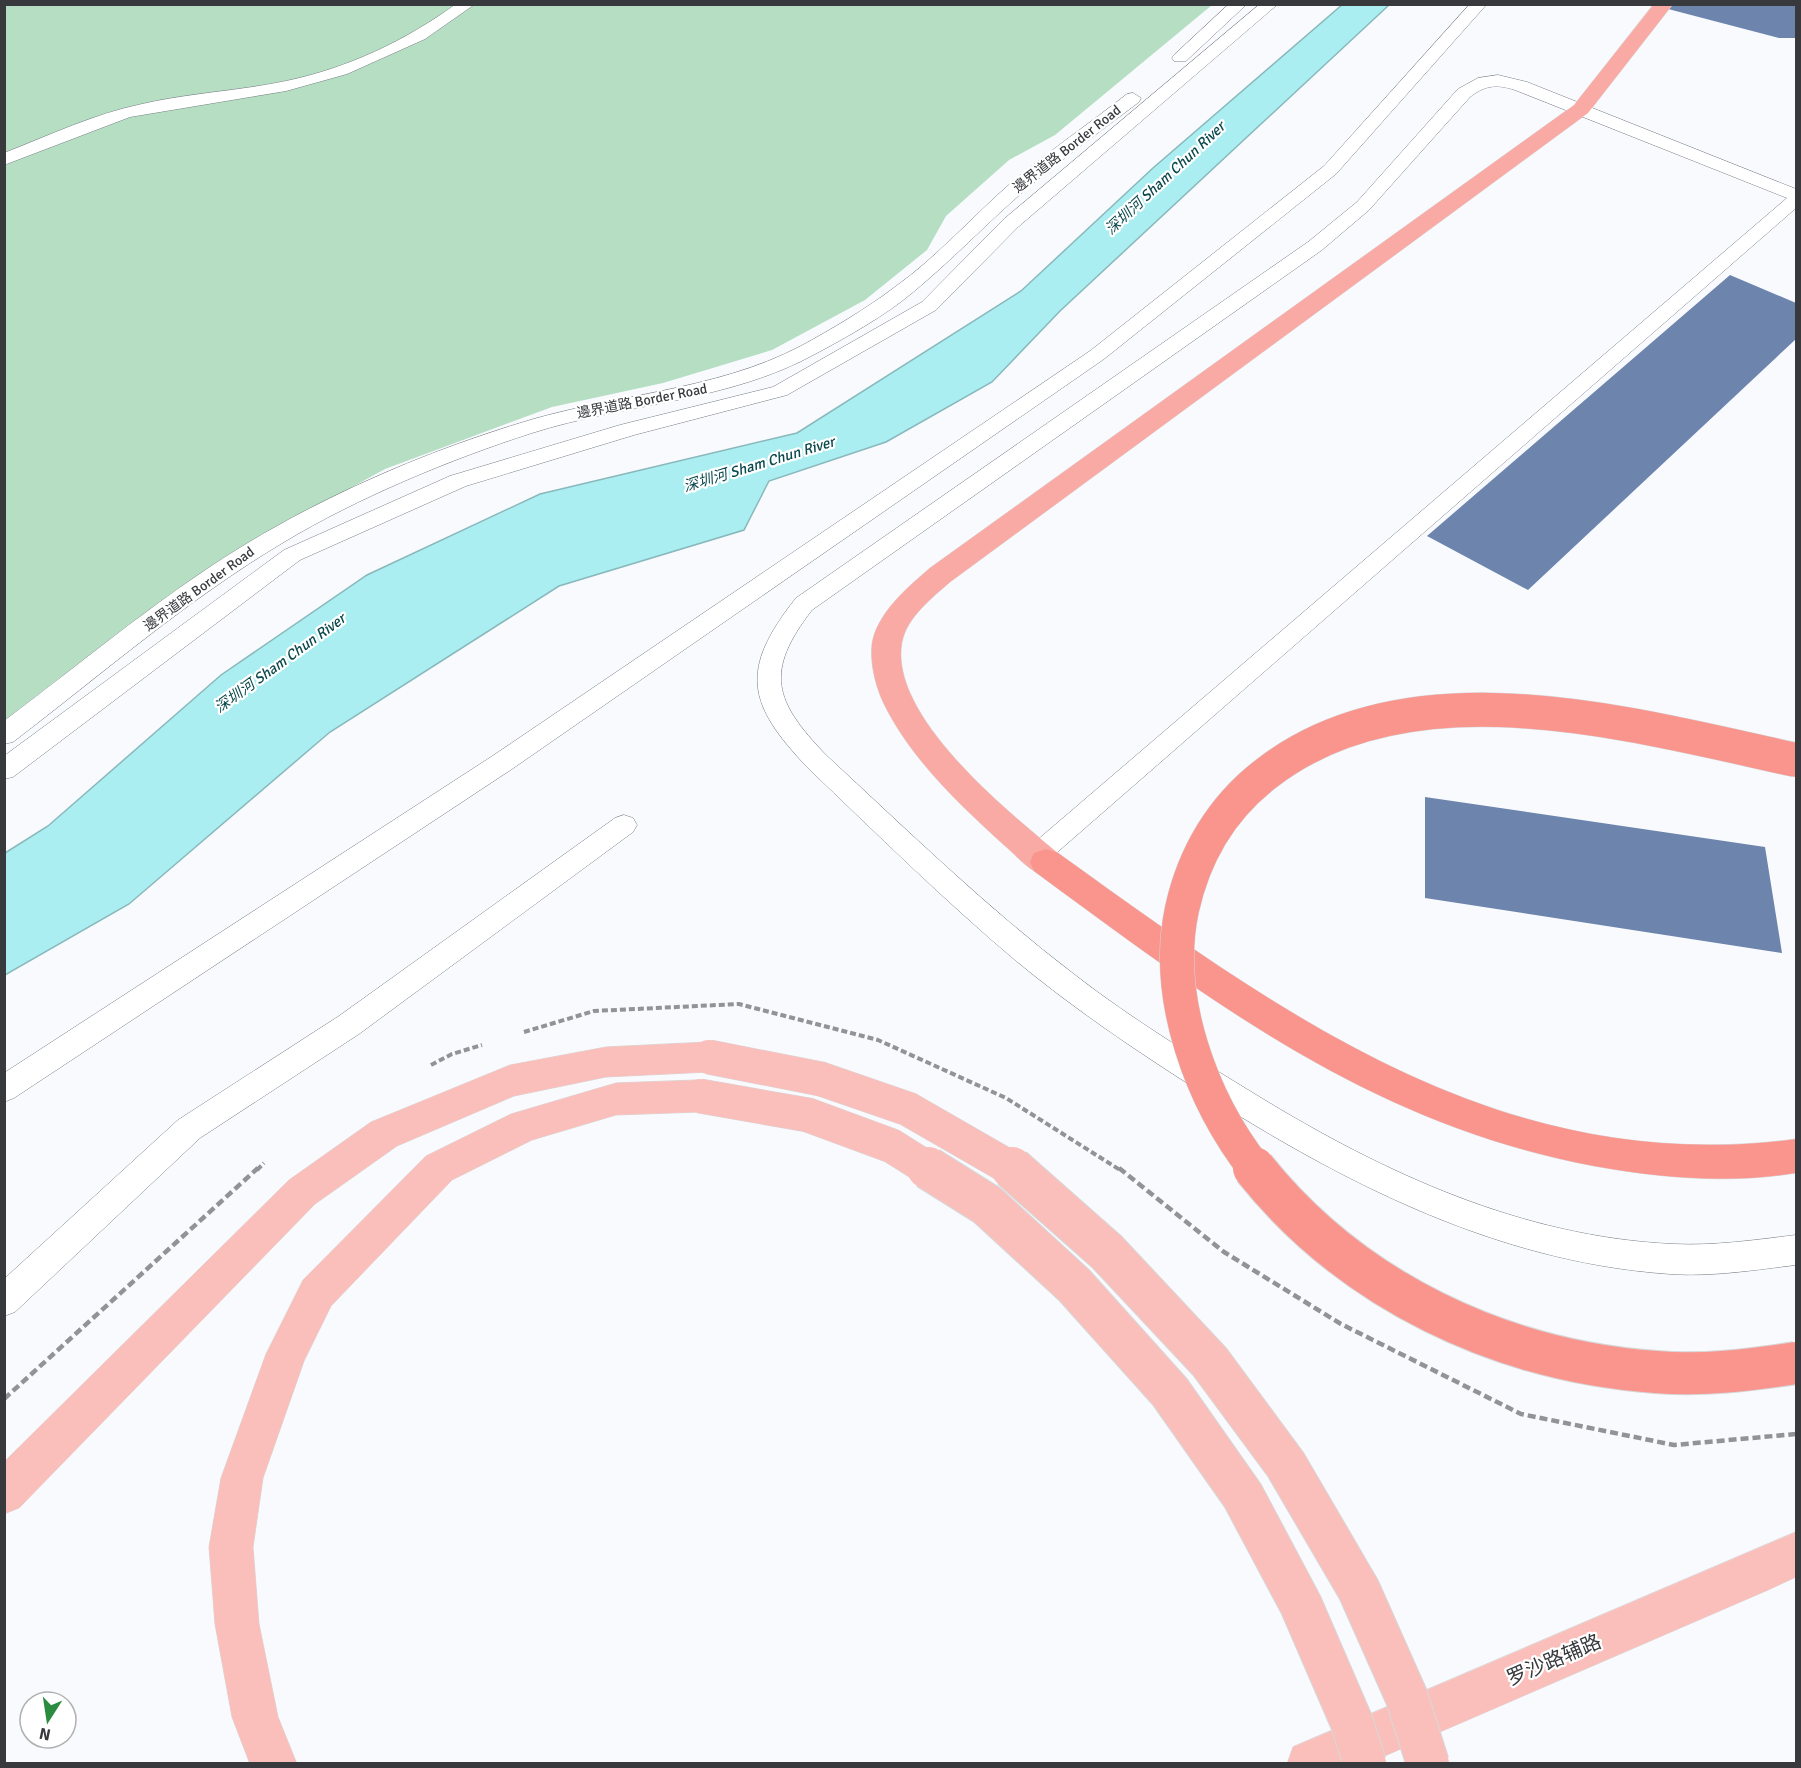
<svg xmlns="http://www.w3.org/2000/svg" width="1801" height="1768" font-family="Signika,'Noto Sans SC',sans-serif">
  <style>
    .green { fill: #b5dec3 }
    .water { fill: #abeef1; stroke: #88b8bb; stroke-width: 1.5 }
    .building { fill: #6d85ad }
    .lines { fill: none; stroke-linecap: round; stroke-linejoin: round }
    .service-casing { stroke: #787d85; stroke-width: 1 }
    .primary-casing { stroke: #d7d7d8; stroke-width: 1 }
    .trunk-casing { stroke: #d7d7d8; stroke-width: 1 }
    .motorway-casing { stroke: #d7d7d8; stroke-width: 1 }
    .path-far1 { stroke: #919397; stroke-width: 4; stroke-dasharray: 6 3; stroke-linecap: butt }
    .path { stroke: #919397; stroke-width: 4.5; stroke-dasharray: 8 4; stroke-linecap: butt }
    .service { fill: #fff; fill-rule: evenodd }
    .primary { fill: #fbbfbb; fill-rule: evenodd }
    .trunk { fill: #faaaa4; fill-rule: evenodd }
    .motorway { fill: #f9958d; fill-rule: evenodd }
    .primary-bridge-far1-casing { stroke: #d7d7d8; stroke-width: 35; stroke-linecap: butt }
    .primary-bridge-casing { stroke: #d7d7d8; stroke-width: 44; stroke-linecap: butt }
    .motorway-bridge-far1-casing { stroke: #d7d7d8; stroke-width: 35; stroke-linecap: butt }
    .motorway-bridge-casing { stroke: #d7d7d8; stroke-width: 44; stroke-linecap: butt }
    .primary-bridge-far1 { stroke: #fbbfbb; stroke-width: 34 }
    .primary-bridge { stroke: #fbbfbb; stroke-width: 42 }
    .motorway-bridge-far1 { stroke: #f9958d; stroke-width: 34 }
    .motorway-bridge { stroke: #f9958d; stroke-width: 42 }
    .labels { text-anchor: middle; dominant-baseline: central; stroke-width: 4.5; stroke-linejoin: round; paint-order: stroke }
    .far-street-label { font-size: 14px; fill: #37393d; stroke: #fff }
    .far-water-label { font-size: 15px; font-style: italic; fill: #0b494c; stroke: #fff }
    .near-street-label { font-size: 20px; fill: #37393d; stroke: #fff }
  </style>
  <rect width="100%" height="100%" fill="#f8fafe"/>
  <!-- green -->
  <path class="green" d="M 5,5 L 1212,5 L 1055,135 L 1009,160 L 946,216 L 927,250 L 865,300 L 772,350 L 663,383 L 552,407 L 385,469 L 261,537 L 117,634 L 5,720 Z"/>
  <!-- water -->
  <path class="water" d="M 1343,4 L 1389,5 L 1060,311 L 992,382 L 886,442 L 769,481 L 744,530 L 559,586 L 330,732 L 129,904 L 5,975 L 5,853 L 48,826 L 221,675 L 367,575 L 540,494 L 797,433 L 1021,291 L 1153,168 Z"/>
  <!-- building -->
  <path class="building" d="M 1649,4 L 1796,4 L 1796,38 L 1779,38 Z
    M 1730,275 L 1796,303 L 1796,339 L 1528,590 L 1427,536 Z
    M 1425,797 L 1765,847 L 1782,953 L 1425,898 Z"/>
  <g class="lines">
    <defs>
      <path id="service" d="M 456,4 L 475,4 L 425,39 L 347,74 L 286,91 L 130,117 L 4,165 L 4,153 C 50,135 94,114 142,104 C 189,93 239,91 286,81 C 348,68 405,41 456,4 Z
        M 1229,4 L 1247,4 L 1186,61 L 1174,61 L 1172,58 L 1174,55 Z
        M 1260,4 L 1278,4 L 1018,227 L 936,310 L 787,395 L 634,435 L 466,486 L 300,560 L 13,777 L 4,779 L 4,756 L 284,550 L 450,476 L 620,425 L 773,387 L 922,302 L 1004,219 Z
        M 1470,4 L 1487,4 L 1336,174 L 1104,359 L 512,769 L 14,1098 L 4,1102 L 4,1073 L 494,755 L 1090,351 L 1324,166 Z
        M 1498,75 L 1527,82 L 1796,189 L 1796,208 L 1046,862 L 1037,865 L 1028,862 L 1024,855 L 1028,848 L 1787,198 L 1515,90 C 1497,84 1485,85 1470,97 L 1369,210 L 1322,250 L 812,610 C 764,672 774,701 826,755 C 907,830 987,908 1075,975 C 1133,1020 1196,1058 1258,1096 C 1384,1173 1522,1237 1673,1244 C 1714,1246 1755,1240 1796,1235 L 1796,1265 C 1754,1270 1712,1277 1670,1274 C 1496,1262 1342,1182 1198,1090 C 1135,1050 1073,1008 1015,960 C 944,900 876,833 808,768 C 747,704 739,670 796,598 L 1308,242 L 1357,202 L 1458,89 L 1478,78 Z
        M 1133,93 L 1141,98 L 1139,102 C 1101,131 1061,159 1024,191 C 986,224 951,261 912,293 C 886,315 847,337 817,353 C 729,402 626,403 532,433 C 451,459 357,498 284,542 C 188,599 102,674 13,742 L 4,744 L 4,721 C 91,656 176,583 270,530 C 347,486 433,450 517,424 C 611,394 713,392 801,346 C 832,329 866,309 895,287 C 937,257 973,216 1012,182 C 1049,151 1089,124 1127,94 Z
        M 624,815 L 633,818 L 637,825 L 633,832 L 359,1034 L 200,1138 L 15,1312 L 4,1316 L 4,1279 L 178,1120 L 339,1016 L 615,818 Z"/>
      <path id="primary" d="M 709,1042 L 722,1046 L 727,1057 L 722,1068 L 709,1072 L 606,1077 L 514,1096 L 397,1146 L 315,1204 L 19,1508 L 4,1514 L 4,1462 L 289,1180 L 371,1122 L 510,1065 L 606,1047 Z
        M 700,1080 L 713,1085 L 718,1096 L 713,1107 L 700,1112 L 616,1115 L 532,1140 L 452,1180 L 331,1306 L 304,1361 L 263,1478 L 253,1547 L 259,1624 L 278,1717 L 297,1764 L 250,1764 L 232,1717 L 215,1624 L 209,1547 L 221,1478 L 266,1354 L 303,1280 L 426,1156 L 511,1114 L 616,1083 Z
        M 1796,1532 L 1796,1577 L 1768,1590 L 1366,1764 L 1287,1764 L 1293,1747 Z"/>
      <path id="trunk" d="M 1654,4 L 1673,4 L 1588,113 L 950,582 C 932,598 907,617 902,642 C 888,715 1007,811 1058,853 L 1062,862 L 1058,871 C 1049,874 1044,876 1036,872 C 1024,866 1014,853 1004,845 C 959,804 910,758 883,702 C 875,684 870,663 872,644 C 877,613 908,587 930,568 L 1574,105 Z"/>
      <path id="motorway" d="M 1046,849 L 1058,853 C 1282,1014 1502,1178 1796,1139 L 1796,1173 C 1729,1184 1661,1178 1594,1166 C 1371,1124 1212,1002 1034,871 L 1030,862 L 1034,853 Z"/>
    </defs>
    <!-- service casing -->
    <use href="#service" class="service-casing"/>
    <!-- primary casing -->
    <use href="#primary" class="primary-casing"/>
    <!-- trunk casing -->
    <use href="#trunk" class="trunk-casing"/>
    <!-- motorway casing -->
    <use href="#motorway" class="motorway-casing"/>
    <!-- path-far1 -->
    <path class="path-far1" d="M 524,1032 L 594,1011 L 739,1004 L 878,1040 L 1006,1098 L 1120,1170
      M 431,1065 L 452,1054 L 482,1045
      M 257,1170 L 264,1163"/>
    <!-- path -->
    <path class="path" d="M 1119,1168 L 1224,1252 L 1341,1324 L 1521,1414 L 1674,1445 L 1796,1434
      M 4,1399 L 258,1168"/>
    <!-- service -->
    <use href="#service" class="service"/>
    <!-- primary -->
    <use href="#primary" class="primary"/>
    <!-- trunk -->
    <use href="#trunk" class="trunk"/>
    <!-- motorway -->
    <use href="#motorway" class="motorway"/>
    <defs>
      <path id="primary-bridge-far1" d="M 709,1057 L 821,1079 L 908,1109 L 1014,1170
        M 700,1096 L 808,1115 L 892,1146 L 930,1170"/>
      <path id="primary-bridge" d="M 928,1168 L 987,1205 L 1074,1285 L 1170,1392 L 1243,1496 L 1301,1605 L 1352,1723 L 1365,1764
        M 1012,1168 L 1107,1252 L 1210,1362 L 1286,1465 L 1359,1590 L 1407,1698 L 1428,1764"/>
      <path id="motorway-bridge-far1" d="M 1256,1170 C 1201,1100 1163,997 1182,909 C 1194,855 1222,807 1267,773 C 1412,661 1634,725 1796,760"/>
      <path id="motorway-bridge" d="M 1254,1168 C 1352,1291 1501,1361 1656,1372 C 1703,1376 1750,1370 1796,1363"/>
    </defs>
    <!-- primary-bridge-far1 casing -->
    <use href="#primary-bridge-far1" class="primary-bridge-far1-casing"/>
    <!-- primary-bridge casing -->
    <use href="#primary-bridge" class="primary-bridge-casing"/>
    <!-- motorway-bridge-far1 casing -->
    <use href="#motorway-bridge-far1" class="motorway-bridge-far1-casing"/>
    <!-- motorway-bridge casing -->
    <use href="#motorway-bridge" class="motorway-bridge-casing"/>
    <!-- primary-bridge-far1 -->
    <use href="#primary-bridge-far1" class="primary-bridge-far1"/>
    <!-- primary-bridge -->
    <use href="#primary-bridge" class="primary-bridge"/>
    <!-- motorway-bridge-far1 -->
    <use href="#motorway-bridge-far1" class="motorway-bridge-far1"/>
    <!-- motorway-bridge -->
    <use href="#motorway-bridge" class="motorway-bridge"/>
  </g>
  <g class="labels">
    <!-- far-street labels -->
    <g class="far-street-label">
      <text transform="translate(1067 149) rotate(-38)">邊界道路 Border Road</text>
      <text transform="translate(642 401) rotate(-11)">邊界道路 Border Road</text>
      <text transform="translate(199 589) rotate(-36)">邊界道路 Border Road</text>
    </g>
    <!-- far-water labels -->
    <g class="far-water-label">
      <text transform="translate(1165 178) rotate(-43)">深圳河 Sham Chun River</text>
      <text transform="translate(759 464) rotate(-17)">深圳河 Sham Chun River</text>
      <text transform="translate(280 663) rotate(-36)">深圳河 Sham Chun River</text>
    </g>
    <!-- near-street labels -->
    <g class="near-street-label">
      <text transform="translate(1554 1660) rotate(-23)">罗沙路辅路</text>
    </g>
  </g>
  <!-- border -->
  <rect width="1801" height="1768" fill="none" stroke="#37393d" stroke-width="12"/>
  <!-- north arrow -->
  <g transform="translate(48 1720) rotate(192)"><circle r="28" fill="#ffffff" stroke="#afb0b1" stroke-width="1.5"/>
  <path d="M0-4.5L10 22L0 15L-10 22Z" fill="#2b8c40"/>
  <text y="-9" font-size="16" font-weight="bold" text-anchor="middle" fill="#37393d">N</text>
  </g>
</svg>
